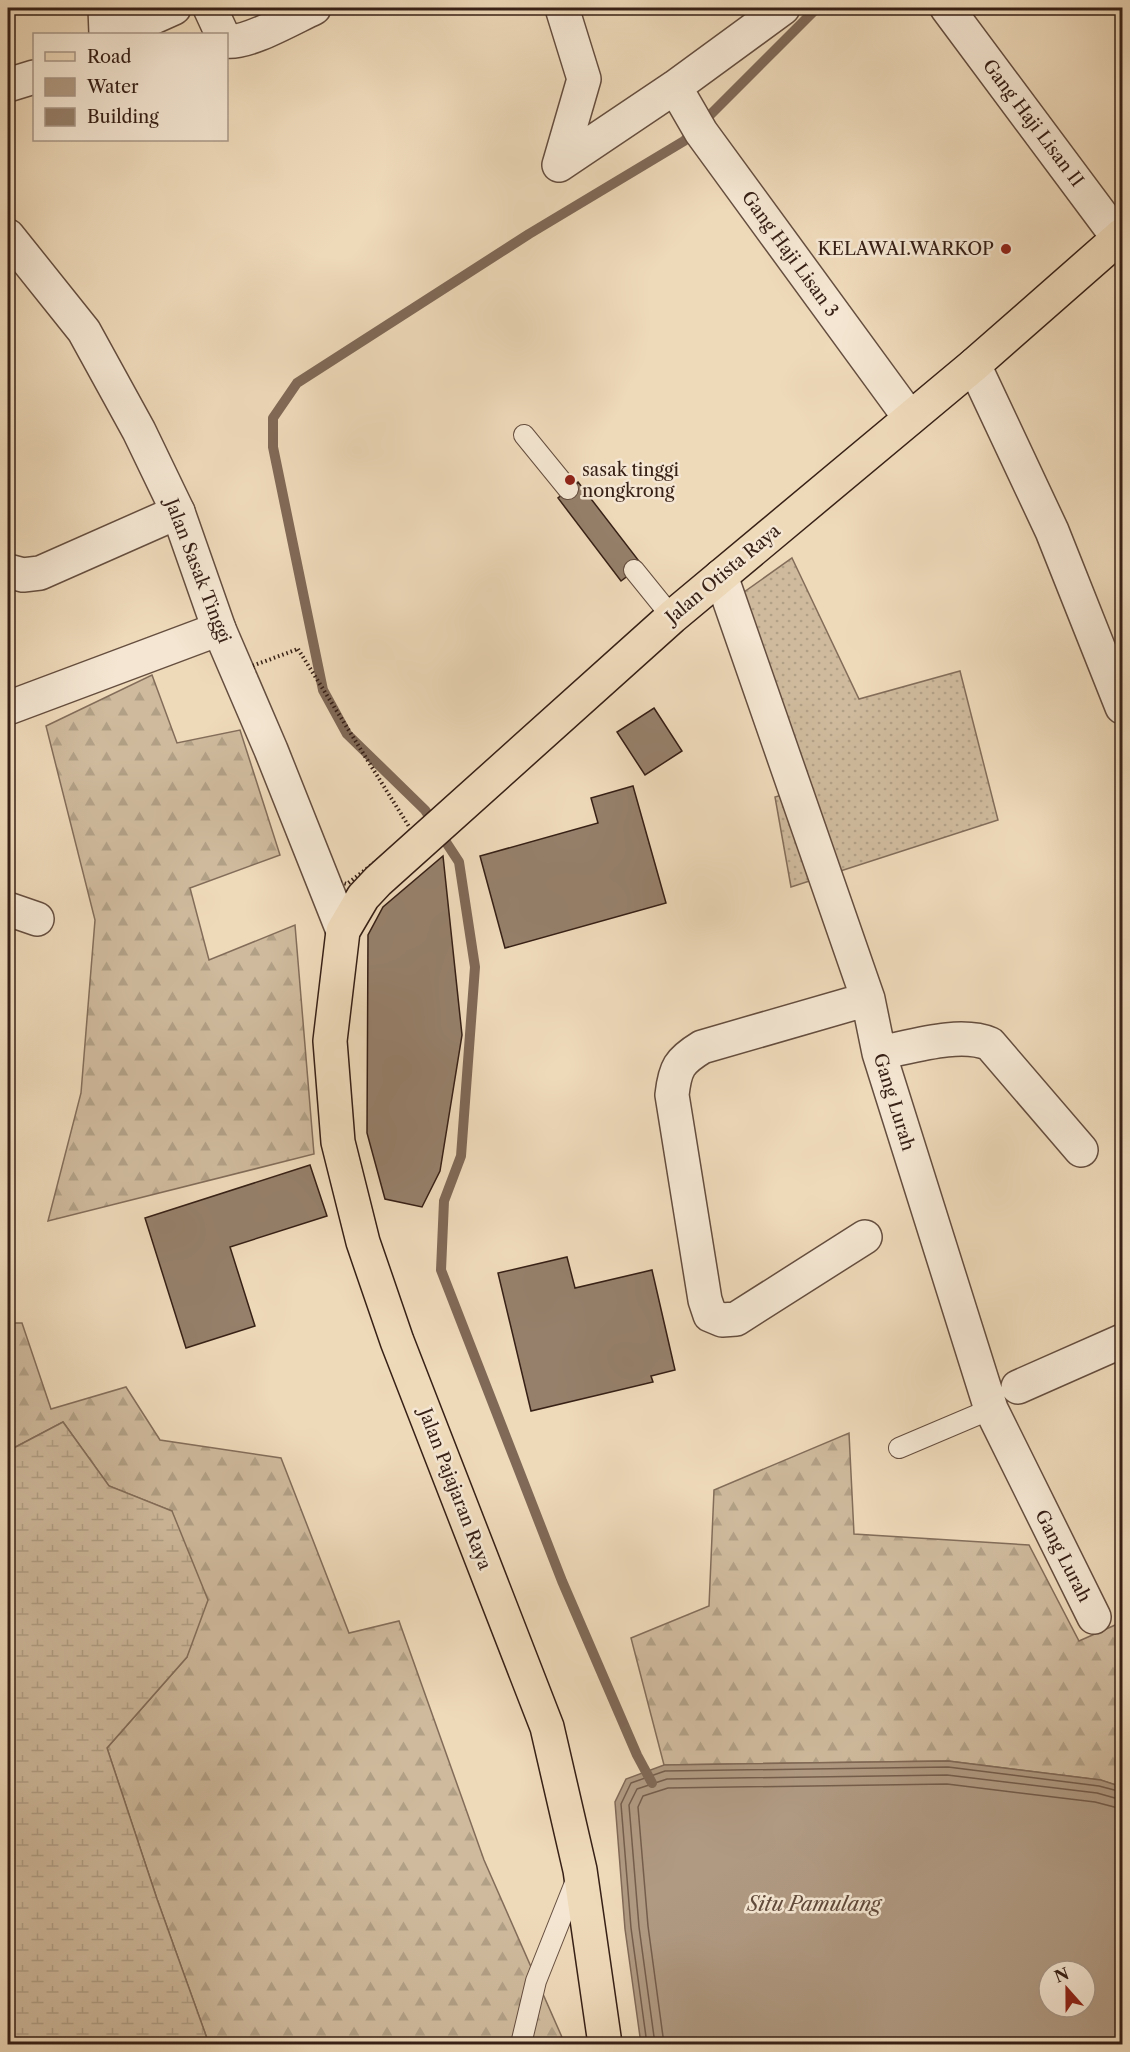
<svg xmlns="http://www.w3.org/2000/svg" width="1130" height="2052" font-family="'Libre Caslon Text',serif">
  <style>
    .grass { fill: url(#grass-dots); stroke: #836d5a; stroke-width: 1.5 }
    .forest { fill: url(#forest-firs); stroke: #836d5a; stroke-width: 1.5 }
    .wetland { fill: url(#wetland-marsh); stroke: #836d5a; stroke-width: 1.5 }
    .water { fill: #b09a82; stroke: #806957; stroke-width: 1.5; fill-rule: evenodd }
    .lines { fill: none; stroke-linecap: round; stroke-linejoin: round }
    .shore { stroke: #745d4c; stroke-width: 1.5 }
    .stream { stroke: #806957; stroke-width: 10 }
    .building { fill: #96806b; stroke: #372016; stroke-width: 1.5 }
    .service-casing { stroke: #654e3f; stroke-width: 22 }
    .minor-casing { stroke: #654e3f; stroke-width: 36 }
    .tertiary-casing { stroke: #654e3f; stroke-width: 36 }
    .primary-casing { stroke: #372016; stroke-width: 36 }
    .path { stroke: #372016; stroke-width: 4; stroke-dasharray: 1.5 3; stroke-linecap: butt }
    .service { stroke: #f4e6d2; stroke-width: 20 }
    .minor { stroke: #f4e6d2; stroke-width: 33 }
    .tertiary { stroke: #f4e6d2; stroke-width: 33 }
    .primary { stroke: #eed9b9; stroke-width: 33 }
    .poi-dot { fill: #8f2418; stroke: #f4e6d2; stroke-width: 2 }
    .labels { text-anchor: middle; dominant-baseline: central; stroke-width: 5; stroke-linejoin: round; paint-order: stroke }
    .street-label { font-size: 18px; fill: #372016; stroke: #f4e6d2 }
    .poi-label { font-size: 18px; fill: #372016; stroke: #f4e6d2; text-anchor: end }
    .water-label { font-size: 20px; font-style: italic; fill: #614b3c; stroke: #f4e6d2 }
  </style>
  <defs>
    <pattern id="grass-dots" width="8" height="8" patternUnits="userSpaceOnUse" patternTransform="scale(1.5)"><rect width="8" height="8" fill="#cfba9d"/><path d="M2 2h.1M6 6h.1" fill="none" stroke="#b2a086" stroke-width="1.8" stroke-linecap="round"/></pattern>
    <pattern id="forest-firs" width="22" height="20" patternUnits="userSpaceOnUse" patternTransform="scale(1.5)"><rect width="22" height="20" fill="#cfba9d"/><path d="M5 1l3.5 6h-7zM16 11l3.5 6h-7z" fill="#b2a086"/></pattern>
    <pattern id="wetland-marsh" width="20" height="14" patternUnits="userSpaceOnUse" patternTransform="scale(1.5)"><rect width="20" height="14" fill="#cfba9d"/><path d="M1 5h8M5 5V1M11 12h8M15 12V8" fill="none" stroke="#b2a086"/></pattern>
  </defs>
  <rect width="100%" height="100%" fill="#eed9b9"/>
  <filter id="stains"><feTurbulence type="fractalNoise" baseFrequency=".00333" numOctaves="4"/><feColorMatrix values="0 0 0 0 .2 0 0 0 0 .09 0 0 0 0 .02 0 0 0 .5 -.17"/></filter>
  <radialGradient id="worn" r=".72"><stop offset=".6" stop-color="#630" stop-opacity="0"/><stop offset="1" stop-color="#630" stop-opacity=".3"/></radialGradient>
  <!-- grass -->
  <path class="grass" d="M 792,558 L 859,699 L 960,671 L 998,820 L 791,887 L 775,797 L 806,788 L 737,597 Z"/>
  <!-- forest -->
  <path class="forest" d="M 152,675 L 177,743 L 240,730 L 280,855 L 190,888 L 209,960 L 295,925 L 314,1154 L 48,1221 L 81,1093 L 95,920 L 46,726 Z
    M 8,1323 L 22,1323 L 51,1409 L 126,1387 L 160,1440 L 281,1458 L 349,1633 L 399,1621 L 484,1860 L 565,2044 L 209,2044 L 157,1899 L 107,1748 L 187,1657 L 172,1511 L 109,1486 L 63,1422 L 8,1451 Z
    M 849,1433 L 854,1534 L 1029,1545 L 1079,1641 L 1122,1622 L 1122,1787 L 1100,1780 L 948,1761 L 664,1765 L 631,1638 L 709,1606 L 714,1490 Z"/>
  <!-- wetland -->
  <path class="wetland" d="M 63,1422 L 109,1486 L 172,1511 L 208,1600 L 187,1657 L 107,1748 L 157,1899 L 209,2044 L 8,2044 L 8,1451 Z"/>
  <!-- water -->
  <path class="water" d="M 948,1761 L 1101,1780 L 1122,1787 L 1122,2044 L 641,2044 L 625,1929 L 615,1802 L 626,1779 L 664,1765 ZM 1049,1971 L 1085,1971 L 1085,2007 L 1049,2007 Z"/>
  <g class="lines">
    <!-- shore -->
    <path class="shore" d="M 647,2044 L 631,1928 L 621,1804 L 631,1783 L 665,1771 L 948,1767 L 1099,1786 L 1122,1792
      M 655,2044 L 639,1927 L 629,1805 L 637,1789 L 667,1779 L 947,1775 L 1097,1793 L 1122,1800
      M 664,2044 L 648,1926 L 638,1807 L 643,1796 L 668,1788 L 947,1784 L 1095,1802 L 1122,1809"/>
    <!-- stream -->
    <path class="stream" d="M 652,1783 L 637,1755 L 562,1581 L 441,1270 L 444,1201 L 461,1156 L 475,967 L 459,862 L 425,810 L 347,734 L 323,690 L 273,447 L 273,418 L 297,383 L 529,234 L 684,141 L 817,8"/>
  </g>
  <!-- building -->
  <path class="building" d="M 578,482 L 642,565 L 621,581 L 558,498 Z
    M 654,708 L 682,751 L 645,775 L 617,732 Z
    M 633,786 L 666,903 L 505,948 L 480,856 L 598,823 L 591,798 Z
    M 443,856 L 462,1035 L 440,1171 L 422,1207 L 385,1199 L 367,1133 L 368,935 L 383,907 Z
    M 310,1165 L 327,1216 L 230,1247 L 255,1326 L 186,1348 L 145,1218 Z
    M 567,1257 L 575,1288 L 652,1270 L 675,1370 L 651,1376 L 653,1382 L 531,1411 L 498,1273 Z"/>
  <g class="lines">
    <defs>
      <path id="service" d="M 524,435 L 568,489
        M 634,570 L 672,617
        M 899,1448 L 991,1409
        M 521,2044 L 536,1981 L 577,1878"/>
      <path id="minor" d="M 105,8 L 106,34
        M 210,8 L 222,34
        M 947,8 L 1122,243
        M 116,34 L 174,8
        M 226,41 C 246,45 294,17 314,8
        M 8,85 L 34,77
        M 675,87 L 701,132 L 910,418
        M 559,165 L 675,87 L 783,8
        M 559,165 L 584,79 L 562,8
        M 974,365 L 1052,531 L 1122,707
        M 8,571 L 23,575 L 40,573 L 178,512
        M 721,576 L 868,999 L 879,1053 L 991,1409 L 1094,1617
        M 8,708 L 219,629
        M 8,909 L 37,919
        M 879,1053 C 911,1047 960,1031 990,1044 L 1081,1150
        M 865,1237 L 736,1319 L 722,1320 L 710,1315 L 705,1300 L 672,1095 C 675,1068 679,1061 702,1047 L 868,999
        M 1018,1387 L 1122,1341"/>
      <path id="tertiary" d="M 8,236 L 84,331 L 139,431 L 178,512 L 219,629 L 271,750 L 343,931"/>
      <path id="primary" d="M 605,2044 L 580,1870 L 547,1727 L 397,1341 L 363,1242 L 338,1142 L 330,1041 L 343,931 L 363,897 L 378,881 L 672,617 L 974,365 L 1122,235"/>
    </defs>
    <!-- service casing -->
    <use href="#service" class="service-casing"/>
    <!-- minor casing -->
    <use href="#minor" class="minor-casing"/>
    <!-- tertiary casing -->
    <use href="#tertiary" class="tertiary-casing"/>
    <!-- primary casing -->
    <use href="#primary" class="primary-casing"/>
    <!-- path -->
    <path class="path" d="M 298,649 L 413,833 L 347,884 L 325,878 L 312,859 L 252,666 Z"/>
    <!-- service -->
    <use href="#service" class="service"/>
    <!-- minor -->
    <use href="#minor" class="minor"/>
    <!-- tertiary -->
    <use href="#tertiary" class="tertiary"/>
    <!-- primary -->
    <use href="#primary" class="primary"/>
  </g>
  <!-- markers -->
  <g class="poi-dot">
    <circle cx="1006" cy="249" r="6"/>
    <circle cx="570" cy="480" r="6"/>
  </g>
  <g class="labels">
    <!-- street labels -->
    <g class="street-label">
      <text transform="translate(1033 123) rotate(53)">Gang Haji Lisan II</text>
      <text transform="translate(790 254) rotate(54)">Gang Haji Lisan 3</text>
      <text transform="translate(198 571) rotate(69)">Jalan Sasak Tinggi</text>
      <text transform="translate(723 574) rotate(-40)">Jalan Otista Raya</text>
      <text transform="translate(894 1102) rotate(73)">Gang Lurah</text>
      <text transform="translate(455 1489) rotate(69)">Jalan Pajajaran Raya</text>
      <text transform="translate(1063 1556) rotate(63)">Gang Lurah</text>
    </g>
    <!-- poi labels -->
    <g class="poi-label">
      <text x="994" y="249">KELAWAI.WARKOP</text>
      <text x="582" y="470" text-anchor="start">sasak tinggi<tspan x="582" dy="21">nongkrong</tspan></text>
    </g>
    <!-- water labels -->
    <g class="water-label">
      <text x="814" y="1904">Situ Pamulang</text>
    </g>
  </g>
  <!-- margin -->
  <rect width="1130" height="2052" fill="none" stroke="#eed9b9" stroke-width="30"/>
  <rect x="9" y="9" width="1112" height="2034" fill="none" stroke="#372016" stroke-width="3"/>
  <rect x="15" y="15" width="1100" height="2022" fill="none" stroke="#372016" stroke-width="1.5"/>
  <!-- legend -->
  <rect x="33" y="33" width="195" height="108" fill="#f4e6d2" stroke="#a89787" stroke-width="1.5"/>
  <rect x="45" y="52" width="30" height="9" fill="#eed9b9" stroke="#a89787" stroke-width="1.5"/>
  <text x="87" y="63" font-size="18" fill="#372016">Road</text>
  <rect x="45" y="78" width="30" height="18" fill="#b09a82" stroke="#a89787" stroke-width="1.5"/>
  <text x="87" y="93" font-size="18" fill="#372016">Water</text>
  <rect x="45" y="108" width="30" height="18" fill="#96806b" stroke="#a89787" stroke-width="1.5"/>
  <text x="87" y="123" font-size="18" fill="#372016">Building</text>
  <!-- north arrow -->
  <g transform="translate(1067 1989) rotate(339)"><circle r="28" fill="#f4e6d2" stroke="#a89787" stroke-width="1.5"/>
  <path d="M0-4.5L10 22L0 15L-10 22Z" fill="#8f2418"/>
  <text y="-9" font-size="16" font-weight="bold" text-anchor="middle" fill="#372016">N</text>
  </g>
  <rect width="100%" height="100%" filter="url(#stains)"/>
  <rect width="100%" height="100%" fill="url(#worn)"/>
</svg>
